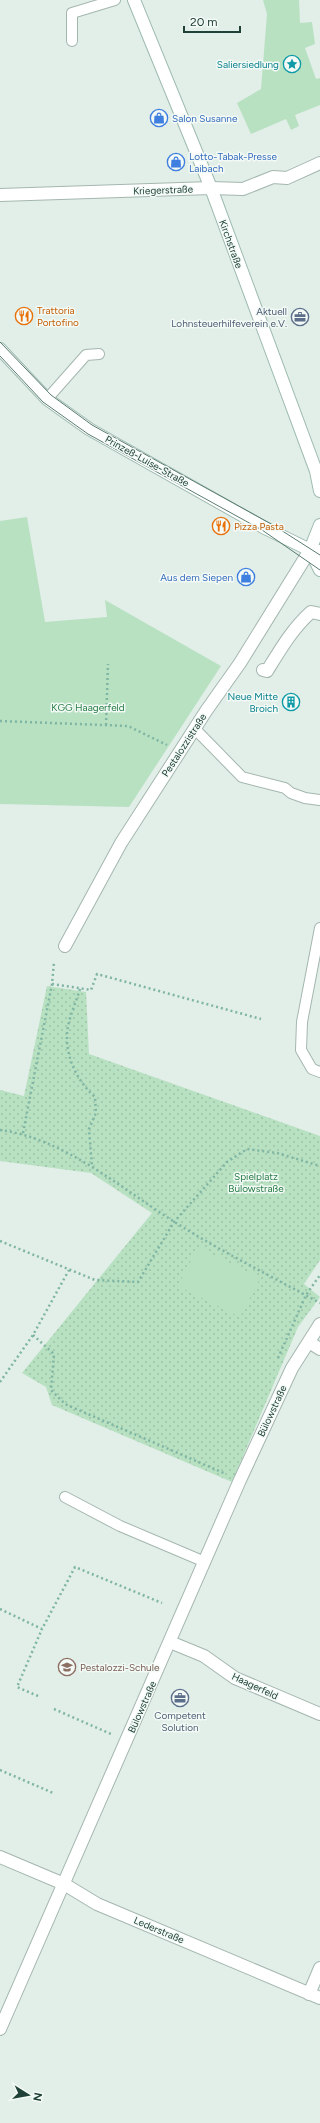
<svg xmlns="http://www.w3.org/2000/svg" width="320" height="2123" font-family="Figtree,sans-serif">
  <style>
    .grass { fill: url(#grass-dots) }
    .garden { fill: #b8e1c2 }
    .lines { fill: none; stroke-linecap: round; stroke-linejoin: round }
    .lane-casing { stroke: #a4b7af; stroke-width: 12 }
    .street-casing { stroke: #a4b7af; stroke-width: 14 }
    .secondary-casing { stroke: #9ebbb0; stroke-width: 14 }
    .path { stroke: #7eb5a3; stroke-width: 2.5; stroke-dasharray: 2 3; stroke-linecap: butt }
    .lane { stroke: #fff; stroke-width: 10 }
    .street { stroke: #fff; stroke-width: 12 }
    .secondary { stroke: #fff; stroke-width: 12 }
    .tram { stroke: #5a7c72; stroke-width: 1 }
    .labels { text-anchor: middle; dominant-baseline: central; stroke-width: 3; stroke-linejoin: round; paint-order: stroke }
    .culture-label { font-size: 10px; fill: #0d838f; stroke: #f3faf6; text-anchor: end }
    .shop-label { font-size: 10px; fill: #366cbe; stroke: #f3faf6; text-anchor: start }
    .street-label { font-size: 10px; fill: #1f4137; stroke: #f3faf6 }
    .food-label { font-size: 10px; fill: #c56008; stroke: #f3faf6; text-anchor: start }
    .service-label { font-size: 10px; fill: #4e5e75; stroke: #f3faf6; text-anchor: end }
    .park-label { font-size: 10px; fill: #257c45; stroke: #f3faf6 }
    .education-label { font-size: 10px; fill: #785e54; stroke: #f3faf6; text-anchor: start }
  </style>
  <defs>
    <pattern id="grass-dots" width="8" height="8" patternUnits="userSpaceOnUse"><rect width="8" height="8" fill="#b8e1c2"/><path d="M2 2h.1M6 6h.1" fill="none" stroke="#9ec2a7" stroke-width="1.8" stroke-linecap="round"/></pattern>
  </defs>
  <rect width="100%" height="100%" fill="#e2eee8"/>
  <!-- grass -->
  <path class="grass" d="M 47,986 L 86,992 L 89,1054 L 320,1136 L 320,1260 L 304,1284 L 320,1297 L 298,1327 L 232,1482 L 52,1405 L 46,1387 L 22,1373 L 152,1213 L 91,1173 L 0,1161 L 0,1090 L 24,1096 Z"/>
  <!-- garden -->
  <path class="garden" d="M 263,0 L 299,0 L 300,23 L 312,22 L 315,44 L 305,48 L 316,79 L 320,78 L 320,105 L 295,115 L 299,126 L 291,130 L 286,119 L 251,134 L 237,103 L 261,89 L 267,14 Z
    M 27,517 L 45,622 L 107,617 L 105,600 L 221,666 L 129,807 L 0,804 L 0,521 Z
    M 198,1247 L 260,1278 L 240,1317 L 178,1286 Z"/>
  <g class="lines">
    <defs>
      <path id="lane" d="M 72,41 L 72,13 L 115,0
        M 47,399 L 86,355 L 99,354
        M 195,729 L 242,777 L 285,788 L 291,793 L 305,798 L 320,800
        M 320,928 L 302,1022 L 301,1050 L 312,1069 L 320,1072
        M 65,1497 L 120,1526 L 205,1562"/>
      <path id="street" d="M 0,195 L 211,188 L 243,189 L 273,177 L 287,178 L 320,163
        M 263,670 L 267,671 C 280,650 292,629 311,612 L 320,614
        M 65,946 L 121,843 L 206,711 L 240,663 L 310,550
        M 309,1342 L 320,1349
        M 170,1642 L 204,1656 L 235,1678 L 320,1714
        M 0,1857 L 64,1884 L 97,1904 L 320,1998
        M 309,1994 L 320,1968
        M 0,2029 L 240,1480 L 292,1368 L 320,1324"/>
      <path id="secondary" d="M 134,0 L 211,188 L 316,471 L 320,491
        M 0,349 L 47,399 L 89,429 L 263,527 L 310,550 L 320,551
        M 310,550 L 320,525
        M 310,550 L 320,570"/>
    </defs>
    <!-- lane casing -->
    <use href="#lane" class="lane-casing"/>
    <!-- street casing -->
    <use href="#street" class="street-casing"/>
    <!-- secondary casing -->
    <use href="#secondary" class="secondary-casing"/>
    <!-- path -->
    <path class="path" d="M 0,721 L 128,726 L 167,745
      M 106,725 L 108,664
      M 52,984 L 91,990 L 97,974 L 261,1019
      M 80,989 C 76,1002 68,1019 67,1034 C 66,1058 77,1081 95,1097 L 96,1113 L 89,1129 L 92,1166
      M 0,1130 C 63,1138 121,1188 173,1221 C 220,1251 271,1276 320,1303
      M 23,1133 L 52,984 L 54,962
      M 0,1241 L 95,1280 L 138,1282 L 174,1222 L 227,1162 L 247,1149 L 277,1153 L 320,1166
      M 33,1335 L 54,1354 L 51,1390 L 65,1404 L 226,1474
      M 278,1358 L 306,1295 L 320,1275
      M 0,1382 L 33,1335 L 69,1270
      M 0,1609 L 42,1629 L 75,1567 L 162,1603
      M 38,1696 L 17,1687 L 42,1629
      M 54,1709 L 111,1734
      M 0,1770 L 53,1793"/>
    <!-- lane -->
    <use href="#lane" class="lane"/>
    <!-- street -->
    <use href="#street" class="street"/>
    <!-- secondary -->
    <use href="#secondary" class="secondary"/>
    <!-- tram -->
    <path class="tram" d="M 0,342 L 51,395 L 92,425 L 273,525 L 320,555
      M 0,356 L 43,402 L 88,434 L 262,530 L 320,570"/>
  </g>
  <!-- icons -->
  <defs>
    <symbol id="sight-ring" viewBox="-11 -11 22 22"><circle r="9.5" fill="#f3faf6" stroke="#0f9aa8" stroke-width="1.5"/><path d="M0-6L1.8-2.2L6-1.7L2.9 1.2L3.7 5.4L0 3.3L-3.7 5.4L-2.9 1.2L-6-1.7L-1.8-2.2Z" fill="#0f9aa8"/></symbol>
    <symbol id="shop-ring" viewBox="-11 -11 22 22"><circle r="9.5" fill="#f3faf6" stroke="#3f7fe0" stroke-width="1.5"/><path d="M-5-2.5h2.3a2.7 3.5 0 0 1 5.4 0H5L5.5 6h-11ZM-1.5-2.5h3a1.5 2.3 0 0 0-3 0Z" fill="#3f7fe0"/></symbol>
    <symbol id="restaurant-ring" viewBox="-11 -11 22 22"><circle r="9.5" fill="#f3faf6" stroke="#e8710a" stroke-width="1.5"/><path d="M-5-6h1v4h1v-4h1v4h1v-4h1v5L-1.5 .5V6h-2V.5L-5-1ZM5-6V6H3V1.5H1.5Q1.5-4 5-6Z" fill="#e8710a"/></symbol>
    <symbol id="office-ring" viewBox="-11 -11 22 22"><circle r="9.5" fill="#f3faf6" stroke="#5c6f8a" stroke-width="1.5"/><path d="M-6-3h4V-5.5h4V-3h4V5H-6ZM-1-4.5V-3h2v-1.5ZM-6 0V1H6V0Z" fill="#5c6f8a"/></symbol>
    <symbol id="building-ring" viewBox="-11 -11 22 22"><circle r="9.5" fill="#f3faf6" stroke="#0f9aa8" stroke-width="1.5"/><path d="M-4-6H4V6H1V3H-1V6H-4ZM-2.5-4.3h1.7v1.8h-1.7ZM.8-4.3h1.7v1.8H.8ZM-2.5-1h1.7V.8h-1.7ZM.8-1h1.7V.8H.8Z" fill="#0f9aa8"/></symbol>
    <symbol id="school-ring" viewBox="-11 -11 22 22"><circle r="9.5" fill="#f3faf6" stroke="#8d6e63" stroke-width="1.5"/><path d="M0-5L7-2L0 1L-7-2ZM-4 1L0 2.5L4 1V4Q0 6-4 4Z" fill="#8d6e63"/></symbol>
  </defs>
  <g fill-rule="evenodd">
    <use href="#sight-ring" x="282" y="54" width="20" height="20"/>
    <use href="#shop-ring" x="149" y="108" width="20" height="20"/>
    <use href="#shop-ring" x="166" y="152" width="20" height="20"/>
    <use href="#restaurant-ring" x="14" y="306" width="20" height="20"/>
    <use href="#office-ring" x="290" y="307" width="20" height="20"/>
    <use href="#restaurant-ring" x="211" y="516" width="20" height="20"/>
    <use href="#shop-ring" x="236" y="567" width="20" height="20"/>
    <use href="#building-ring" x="281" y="692" width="20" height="20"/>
    <use href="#school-ring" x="57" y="1657" width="20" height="20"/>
    <use href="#office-ring" x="170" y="1688" width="20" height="20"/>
  </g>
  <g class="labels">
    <!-- culture labels -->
    <g class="culture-label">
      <text x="279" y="64">Saliersiedlung</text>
      <text x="278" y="696">Neue Mitte<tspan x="278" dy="12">Broich</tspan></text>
    </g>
    <!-- shop labels -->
    <g class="shop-label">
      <text x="172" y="118">Salon Susanne</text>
      <text x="189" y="156">Lotto-Tabak-Presse<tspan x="189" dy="12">Laibach</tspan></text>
      <text x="233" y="577" text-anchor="end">Aus dem Siepen</text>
    </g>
    <!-- street labels -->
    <g class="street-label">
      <text transform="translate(163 190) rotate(-2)">Kriegerstraße</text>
      <text transform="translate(231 244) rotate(70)">Kirchstraße</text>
      <text transform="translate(147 461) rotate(29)">Prinzeß-Luise-Straße</text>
      <text transform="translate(184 745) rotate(-57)">Pestalozzistraße</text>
      <text transform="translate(272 1411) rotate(-65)">Bülowstraße</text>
      <text transform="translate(255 1686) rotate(25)">Haagerfeld</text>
      <text transform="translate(142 1707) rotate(-66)">Bülowstraße</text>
      <text transform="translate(159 1930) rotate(23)">Lederstraße</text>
    </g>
    <!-- food labels -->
    <g class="food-label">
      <text x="37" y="310">Trattoria<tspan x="37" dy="12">Portofino</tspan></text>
      <text x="234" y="526">Pizza Pasta</text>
    </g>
    <!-- service labels -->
    <g class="service-label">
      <text x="287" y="311">Aktuell<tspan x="287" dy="12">Lohnsteuerhilfeverein e.V.</tspan></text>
      <text x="180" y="1715" text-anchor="middle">Competent<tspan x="180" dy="12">Solution</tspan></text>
    </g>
    <!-- park labels -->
    <g class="park-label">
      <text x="88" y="707">KGG Haagerfeld</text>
      <text x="256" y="1176">Spielplatz<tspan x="256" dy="12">Bülowstraße</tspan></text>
    </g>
    <!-- education labels -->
    <g class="education-label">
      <text x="80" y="1667">Pestalozzi-Schule</text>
    </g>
  </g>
  <!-- north arrow -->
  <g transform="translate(28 2095) rotate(101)" stroke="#f3faf6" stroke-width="3" paint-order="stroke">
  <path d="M0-3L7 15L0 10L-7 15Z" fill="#1f4137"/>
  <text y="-6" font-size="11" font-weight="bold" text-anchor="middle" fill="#1f4137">N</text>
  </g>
  <!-- scale -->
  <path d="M184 26v6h56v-6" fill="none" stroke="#1f4137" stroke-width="2"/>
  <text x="190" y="26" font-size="12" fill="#1f4137" stroke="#f3faf6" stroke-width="3" paint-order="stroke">20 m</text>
</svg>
